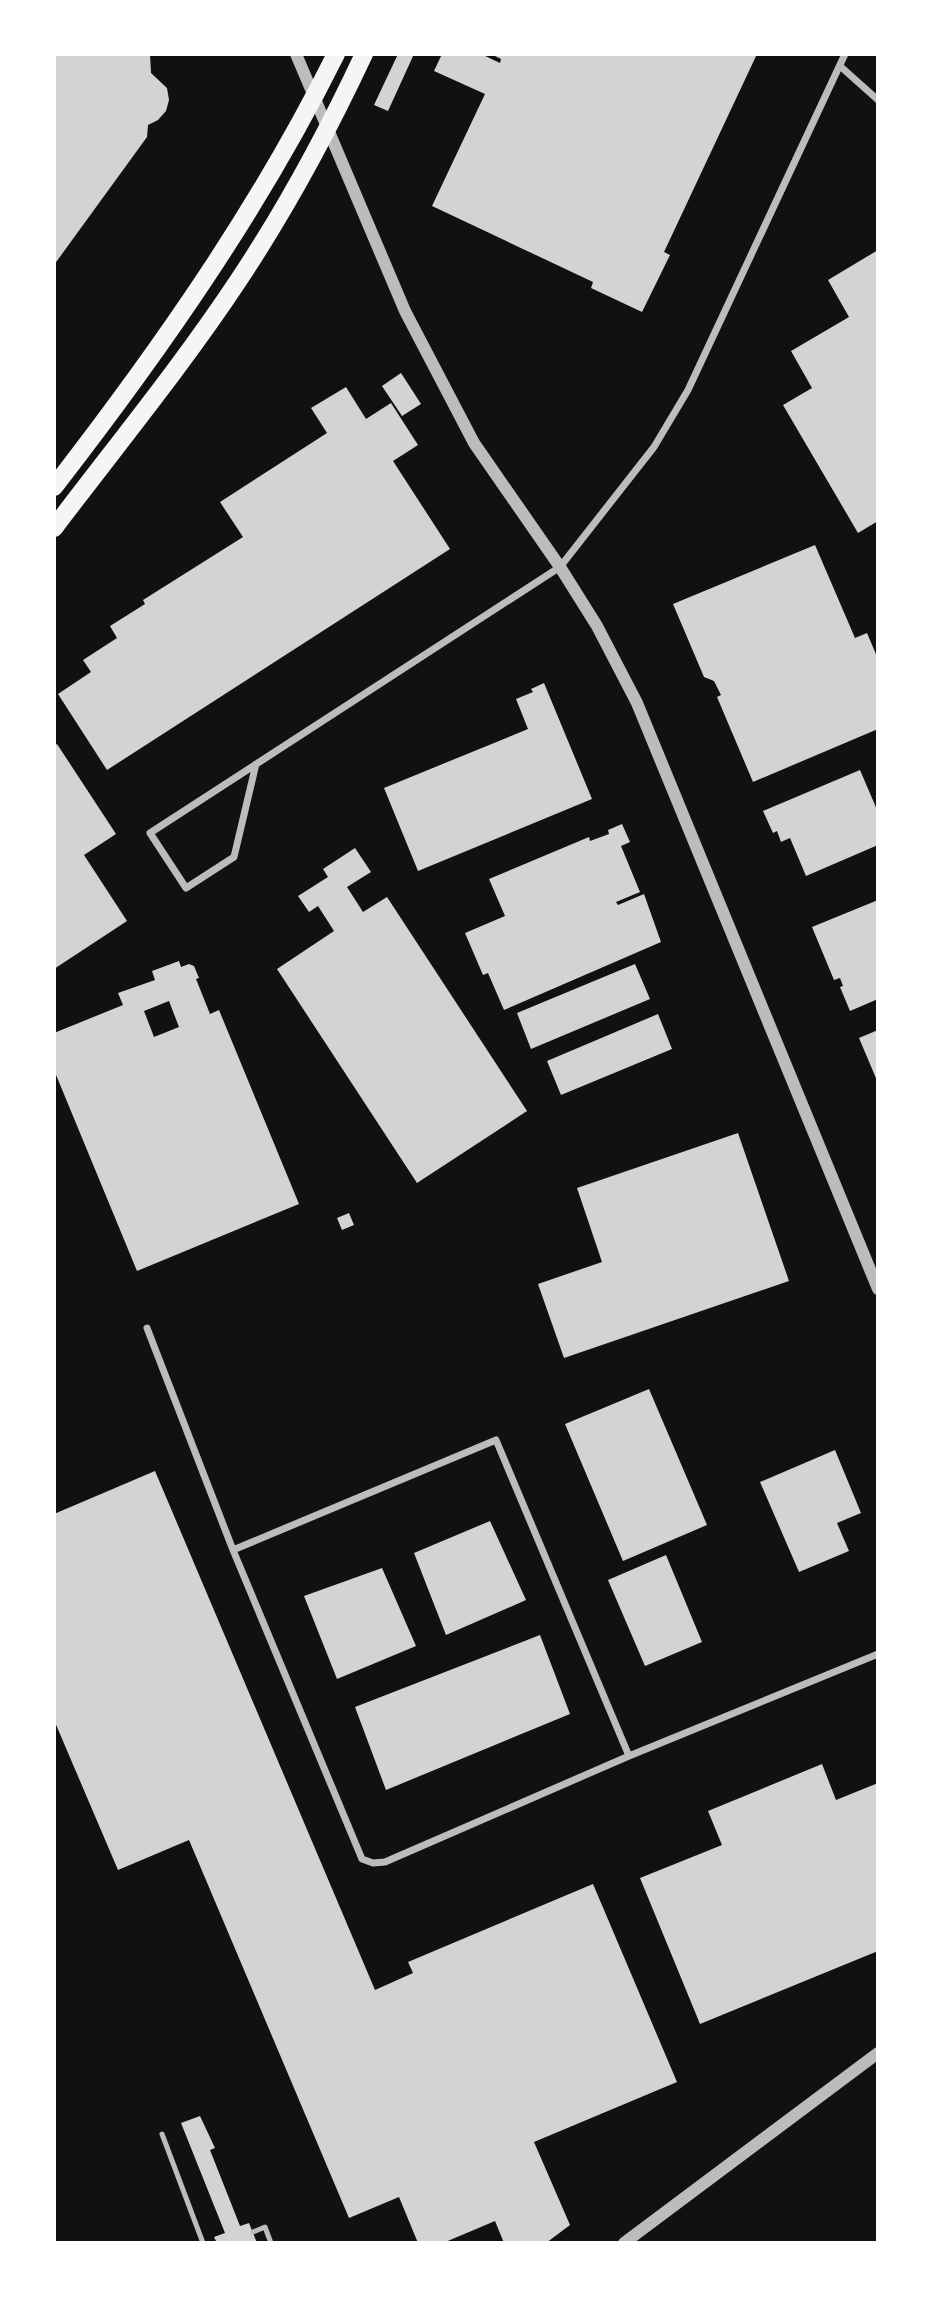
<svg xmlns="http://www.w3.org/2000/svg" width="932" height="2297" font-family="Ubuntu,sans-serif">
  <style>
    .building { fill: #d3d3d3; fill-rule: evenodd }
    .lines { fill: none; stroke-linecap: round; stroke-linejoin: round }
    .service { stroke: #bcbcbc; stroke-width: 5 }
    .minor { stroke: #bcbcbc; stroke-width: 7 }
    .tertiary { stroke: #bcbcbc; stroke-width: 12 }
    .trunk { stroke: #f5f5f5; stroke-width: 18 }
  </style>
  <rect width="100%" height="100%" fill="#111"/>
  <!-- building -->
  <path class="building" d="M 54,54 L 150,54 L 151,73 L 167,88 L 169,100 L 166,111 L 158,120 L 148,125 L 147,137 L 54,265 Z
    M 398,54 L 414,54 L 388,111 L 374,105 Z
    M 442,54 L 481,54 L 500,63 L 501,59 L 491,54 L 757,54 L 664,252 L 670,255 L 642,312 L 591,288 L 593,282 L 432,206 L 485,94 L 434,71 Z
    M 878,250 L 878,521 L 858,533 L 783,405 L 812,388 L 791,351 L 849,317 L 828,280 Z
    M 401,373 L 421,404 L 402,416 L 382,386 Z
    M 346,387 L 366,419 L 391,403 L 418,445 L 393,461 L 450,549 L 107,770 L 58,694 L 91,672 L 83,660 L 117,638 L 110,626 L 145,604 L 143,600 L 243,537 L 220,502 L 327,433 L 311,408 Z
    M 815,545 L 855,638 L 867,633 L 878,659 L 878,729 L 753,782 L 717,697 L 721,695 L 714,681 L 704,677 L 673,604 Z
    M 544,683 L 592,799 L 418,871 L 384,788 L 528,729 L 516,699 L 533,692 L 531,689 Z
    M 57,744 L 116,834 L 84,855 L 127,921 L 54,969 L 54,746 Z
    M 860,770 L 878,812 L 878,845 L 806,876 L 790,838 L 781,842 L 777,831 L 773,833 L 763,811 Z
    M 622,824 L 630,842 L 621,846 L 640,892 L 616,902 L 618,905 L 644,894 L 661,942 L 504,1010 L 488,973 L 483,975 L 465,933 L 505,916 L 489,879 L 589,837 L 590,841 L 609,834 L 608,830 Z
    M 355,848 L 371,872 L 347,887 L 363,912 L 387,897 L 527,1111 L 417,1183 L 277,969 L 334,931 L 318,906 L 309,912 L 298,896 L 328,877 L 323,869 Z
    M 878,900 L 878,999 L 850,1011 L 840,987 L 843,986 L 840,978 L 834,980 L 812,927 Z
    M 179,961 L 181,967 L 189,964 L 194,966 L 199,978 L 196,979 L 210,1014 L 219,1010 L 299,1204 L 137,1271 L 54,1070 L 54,1033 L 123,1005 L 118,993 L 155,980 L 152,971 ZM 169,1001 L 179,1027 L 154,1037 L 144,1011 Z
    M 635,964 L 650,999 L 531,1049 L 517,1013 Z
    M 658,1014 L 672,1049 L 561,1095 L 547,1061 Z
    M 878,1030 L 878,1083 L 859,1038 Z
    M 738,1133 L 789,1281 L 564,1358 L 538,1284 L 602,1262 L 577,1188 Z
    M 349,1213 L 354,1225 L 342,1230 L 337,1218 Z
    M 649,1389 L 707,1525 L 623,1561 L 565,1424 Z
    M 835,1450 L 861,1513 L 837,1523 L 849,1551 L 799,1572 L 760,1482 Z
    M 155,1471 L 375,1990 L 413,1973 L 408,1962 L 593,1884 L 677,2082 L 534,2142 L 570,2225 L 546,2243 L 504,2243 L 495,2221 L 443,2243 L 418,2243 L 399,2197 L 349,2218 L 189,1840 L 118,1870 L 54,1720 L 54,1514 Z
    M 490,1521 L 526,1600 L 446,1635 L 414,1553 Z
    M 666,1555 L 702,1642 L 645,1666 L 608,1580 Z
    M 382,1568 L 416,1646 L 337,1679 L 304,1596 Z
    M 540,1635 L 570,1714 L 386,1790 L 355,1707 Z
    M 822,1764 L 836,1800 L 878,1783 L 878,1951 L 700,2024 L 640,1878 L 722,1845 L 708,1811 Z
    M 200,2116 L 215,2148 L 210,2150 L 240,2226 L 249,2223 L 257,2243 L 217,2243 L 214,2237 L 225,2233 L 181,2123 Z"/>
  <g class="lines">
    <!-- service -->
    <path class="service" d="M 162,2134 L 203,2243
      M 253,2232 L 265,2227 L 271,2243"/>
    <!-- minor -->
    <path class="minor" d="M 840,66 L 878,100
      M 256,764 L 234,857 L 186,888 L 150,833 L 560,567 L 654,447 L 688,390 L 845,54
      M 147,1328 L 233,1550 L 362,1859 L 373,1863 L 385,1862 L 629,1756 L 878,1654
      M 233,1550 L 496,1440 L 629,1756"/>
    <!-- tertiary -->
    <path class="tertiary" d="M 296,54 L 405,311 L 474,443 L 560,567 L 597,626 L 637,703 L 878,1289
      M 624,2243 L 878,2053"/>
    <!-- trunk -->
    <path class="trunk" d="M 54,487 C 160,350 259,209 336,54
      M 54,528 C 116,446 181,367 238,281 C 286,209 327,133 364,54"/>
  </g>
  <!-- border -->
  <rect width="932" height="2297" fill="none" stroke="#ffffff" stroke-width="112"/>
</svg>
